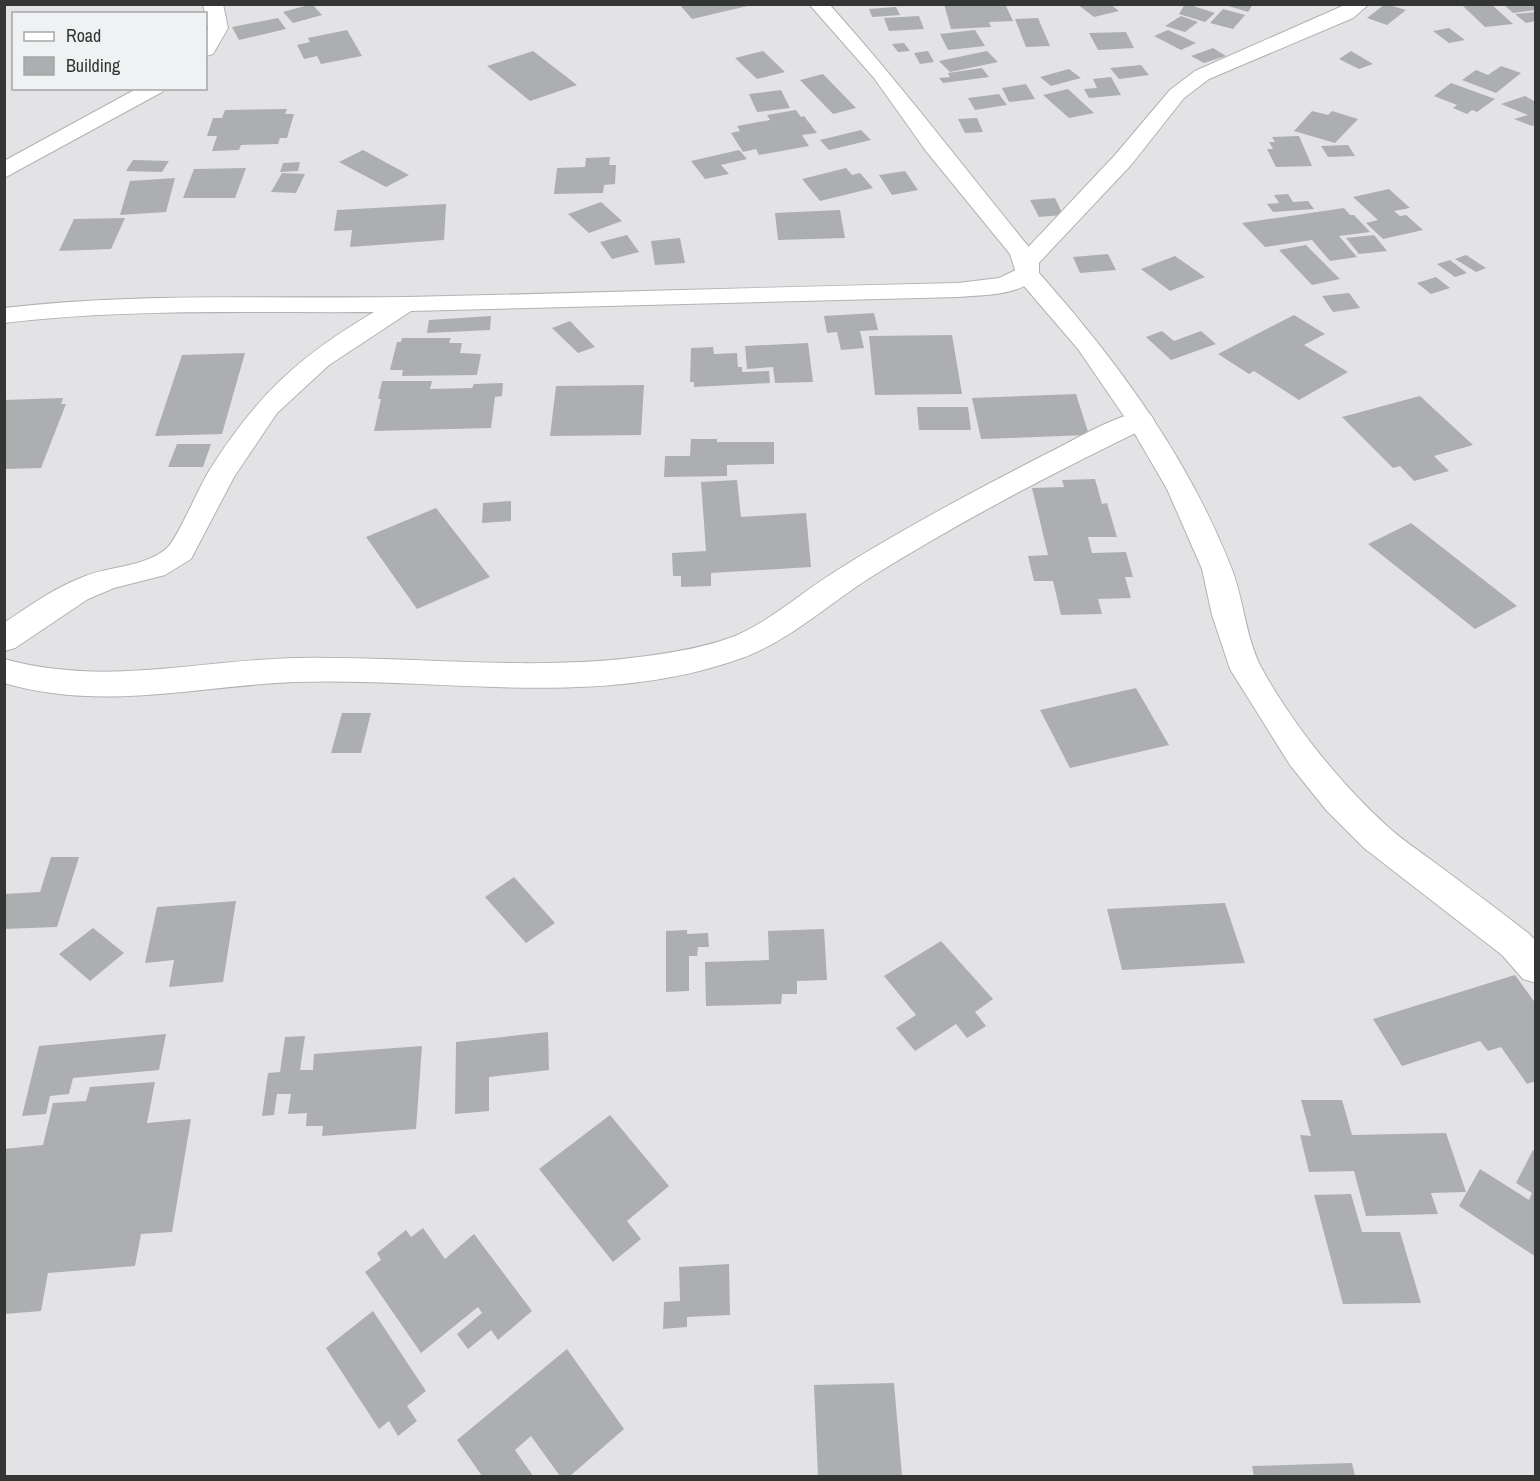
<svg xmlns="http://www.w3.org/2000/svg" width="1540" height="1481" font-family="'Archivo Narrow',sans-serif">
  <style>
    .building { fill: #adaeb0 }
    .lines { fill: none; stroke-linecap: round; stroke-linejoin: round }
    .minor-casing { stroke: #b1b2b3; stroke-width: 2 }
    .tertiary-casing { stroke: #b1b2b3; stroke-width: 2 }
    .minor { fill: #fff; fill-rule: evenodd }
    .tertiary { fill: #fff; fill-rule: evenodd }
  </style>
  <rect width="100%" height="100%" fill="#e3e3e5"/>
  <!-- building -->
  <path class="building" d="M 312,4 L 322,15 L 293,23 L 283,12 Z
    M 679,4 L 752,4 L 752,5 L 692,19 Z
    M 944,4 L 1005,4 L 1013,21 L 989,22 L 991,27 L 951,29 Z
    M 1077,4 L 1110,4 L 1119,11 L 1094,17 Z
    M 1185,4 L 1187,4 L 1215,13 L 1205,22 L 1179,14 Z
    M 1222,4 L 1253,4 L 1248,12 Z
    M 1385,4 L 1406,10 L 1387,25 L 1367,18 Z
    M 1491,4 L 1513,24 L 1485,27 L 1463,6 Z
    M 1503,4 L 1536,4 L 1536,10 L 1513,13 Z
    M 896,7 L 900,15 L 872,17 L 869,9 Z
    M 1223,9 L 1245,15 L 1233,29 L 1210,23 Z
    M 1536,12 L 1536,21 L 1526,23 L 1515,14 Z
    M 919,16 L 924,29 L 889,31 L 884,18 Z
    M 1181,16 L 1198,22 L 1185,32 L 1165,26 Z
    M 278,18 L 286,29 L 239,40 L 232,27 Z
    M 1038,18 L 1050,46 L 1026,47 L 1015,19 Z
    M 1449,28 L 1465,40 L 1449,43 L 1433,31 Z
    M 347,30 L 362,56 L 321,64 L 317,56 L 304,59 L 297,45 L 310,42 L 308,38 Z
    M 975,30 L 985,46 L 948,50 L 940,34 Z
    M 1168,30 L 1196,43 L 1181,50 L 1154,36 Z
    M 1126,32 L 1134,48 L 1098,50 L 1089,33 Z
    M 904,43 L 910,51 L 898,52 L 892,44 Z
    M 1213,48 L 1226,56 L 1204,63 L 1191,56 Z
    M 533,51 L 577,85 L 530,101 L 487,66 Z
    M 763,51 L 785,72 L 757,79 L 735,58 Z
    M 928,51 L 934,62 L 920,64 L 914,53 Z
    M 987,51 L 998,62 L 950,72 L 939,61 Z
    M 1351,51 L 1373,64 L 1359,69 L 1339,59 Z
    M 1141,65 L 1149,75 L 1119,79 L 1110,68 Z
    M 1501,66 L 1521,73 L 1496,93 L 1462,80 L 1476,70 L 1488,75 Z
    M 982,68 L 989,77 L 943,83 L 939,78 L 950,77 L 948,73 Z
    M 1069,69 L 1081,78 L 1051,86 L 1040,77 Z
    M 823,74 L 856,108 L 833,114 L 800,80 Z
    M 1111,77 L 1121,95 L 1089,98 L 1084,89 L 1097,88 L 1093,79 Z
    M 1451,83 L 1495,99 L 1477,112 L 1472,110 L 1467,114 L 1453,108 L 1457,105 L 1434,96 Z
    M 1026,84 L 1035,99 L 1009,102 L 1002,88 Z
    M 1068,89 L 1094,113 L 1069,118 L 1043,95 Z
    M 781,90 L 790,108 L 757,112 L 749,94 Z
    M 999,94 L 1007,105 L 975,110 L 968,98 Z
    M 1525,96 L 1536,102 L 1536,124 L 1532,126 L 1514,119 L 1528,115 L 1501,104 Z
    M 287,109 L 285,114 L 294,114 L 287,138 L 280,138 L 278,144 L 241,145 L 239,150 L 212,151 L 217,136 L 207,136 L 213,118 L 222,118 L 225,110 Z
    M 796,110 L 801,117 L 804,116 L 817,133 L 802,135 L 809,146 L 759,155 L 756,149 L 743,152 L 731,133 L 740,131 L 737,126 L 770,120 L 767,115 Z
    M 1312,111 L 1328,115 L 1332,111 L 1358,119 L 1335,143 L 1294,131 Z
    M 977,118 L 983,132 L 965,133 L 958,119 Z
    M 861,130 L 871,140 L 829,150 L 820,140 Z
    M 1299,136 L 1312,166 L 1276,167 L 1267,149 L 1273,149 L 1269,142 L 1275,142 L 1272,137 Z
    M 1348,145 L 1355,156 L 1328,157 L 1321,146 Z
    M 363,150 L 409,175 L 386,187 L 339,162 Z
    M 739,150 L 747,159 L 721,165 L 729,174 L 705,179 L 691,161 Z
    M 610,157 L 609,165 L 616,165 L 615,184 L 604,185 L 603,193 L 554,194 L 557,168 L 585,167 L 586,158 Z
    M 133,160 L 169,161 L 162,172 L 126,171 Z
    M 300,162 L 298,171 L 280,172 L 283,163 Z
    M 246,168 L 235,198 L 183,198 L 194,169 Z
    M 846,168 L 852,175 L 860,173 L 873,188 L 820,201 L 802,179 Z
    M 905,171 L 918,190 L 892,195 L 879,175 Z
    M 282,173 L 305,174 L 296,193 L 271,192 Z
    M 175,178 L 166,212 L 120,215 L 130,181 Z
    M 1389,189 L 1410,208 L 1394,211 L 1400,216 L 1406,215 L 1423,230 L 1383,239 L 1366,223 L 1378,220 L 1353,197 Z
    M 1288,194 L 1293,202 L 1308,201 L 1314,209 L 1273,212 L 1267,204 L 1279,203 L 1274,195 Z
    M 1055,198 L 1063,215 L 1039,217 L 1030,200 Z
    M 601,202 L 622,221 L 589,233 L 568,214 Z
    M 446,204 L 444,240 L 350,247 L 352,230 L 334,231 L 337,210 Z
    M 1344,208 L 1350,215 L 1354,215 L 1370,232 L 1339,236 L 1357,257 L 1330,261 L 1312,240 L 1265,247 L 1242,223 Z
    M 840,210 L 845,238 L 778,240 L 775,213 Z
    M 125,218 L 111,249 L 59,251 L 74,219 Z
    M 627,235 L 639,252 L 612,259 L 600,242 Z
    M 1374,235 L 1387,251 L 1359,254 L 1346,238 Z
    M 680,238 L 685,263 L 655,265 L 651,241 Z
    M 1306,245 L 1340,279 L 1312,285 L 1279,250 Z
    M 1108,254 L 1116,270 L 1080,273 L 1073,257 Z
    M 1466,255 L 1486,268 L 1476,272 L 1455,259 Z
    M 1175,256 L 1205,277 L 1170,291 L 1141,269 Z
    M 1450,260 L 1467,273 L 1455,277 L 1437,264 Z
    M 1436,277 L 1450,288 L 1431,294 L 1417,283 Z
    M 1349,293 L 1360,308 L 1333,312 L 1322,296 Z
    M 874,313 L 878,330 L 860,331 L 864,348 L 841,350 L 837,332 L 827,333 L 824,316 Z
    M 1294,315 L 1325,334 L 1304,345 L 1348,372 L 1299,400 L 1254,371 L 1249,374 L 1218,354 Z
    M 491,316 L 490,330 L 427,333 L 429,320 Z
    M 570,321 L 595,347 L 578,353 L 552,328 Z
    M 1162,331 L 1174,341 L 1201,331 L 1216,344 L 1171,360 L 1146,337 Z
    M 952,335 L 962,394 L 875,395 L 869,336 Z
    M 402,338 L 451,338 L 449,343 L 462,343 L 460,353 L 481,354 L 477,375 L 402,376 L 403,370 L 390,370 L 397,342 L 401,342 Z
    M 808,343 L 813,382 L 775,383 L 773,367 L 747,369 L 745,346 Z
    M 713,347 L 714,354 L 737,353 L 738,367 L 742,367 L 742,372 L 769,371 L 770,383 L 694,387 L 694,382 L 690,382 L 691,348 Z
    M 245,353 L 222,434 L 155,436 L 182,355 Z
    M 382,381 L 432,381 L 430,389 L 472,388 L 474,384 L 503,383 L 502,396 L 495,397 L 491,428 L 374,431 L 381,399 L 378,399 Z
    M 644,385 L 641,435 L 550,436 L 556,386 Z
    M 1076,394 L 1089,435 L 981,439 L 972,398 Z
    M 1420,396 L 1473,445 L 1434,456 L 1449,471 L 1414,481 L 1400,466 L 1393,468 L 1342,417 Z
    M 63,398 L 61,404 L 66,404 L 41,468 L 4,469 L 4,400 Z
    M 917,407 L 968,407 L 971,430 L 919,430 Z
    M 691,439 L 717,439 L 717,442 L 774,442 L 774,464 L 727,465 L 727,476 L 664,477 L 665,456 L 690,456 Z
    M 177,444 L 211,444 L 203,467 L 168,467 Z
    M 1095,479 L 1102,504 L 1107,503 L 1117,537 L 1088,537 L 1092,553 L 1126,552 L 1133,577 L 1125,577 L 1131,598 L 1098,599 L 1102,614 L 1061,615 L 1053,581 L 1034,581 L 1028,556 L 1048,555 L 1032,488 L 1064,487 L 1062,480 Z
    M 737,480 L 741,517 L 806,513 L 811,567 L 711,573 L 711,586 L 681,587 L 681,576 L 673,576 L 672,553 L 706,551 L 701,482 Z
    M 511,501 L 511,521 L 482,523 L 483,503 Z
    M 436,508 L 490,577 L 417,609 L 366,537 Z
    M 1411,523 L 1517,606 L 1475,629 L 1368,544 Z
    M 1136,688 L 1169,745 L 1070,768 L 1040,710 Z
    M 342,713 L 371,713 L 361,753 L 331,753 Z
    M 51,857 L 79,857 L 57,927 L 4,929 L 4,894 L 40,892 Z
    M 514,877 L 555,923 L 526,943 L 485,897 Z
    M 236,901 L 223,982 L 169,987 L 174,960 L 145,963 L 157,907 Z
    M 1225,903 L 1245,963 L 1122,970 L 1107,909 Z
    M 93,928 L 124,953 L 90,981 L 59,954 Z
    M 824,929 L 827,980 L 797,981 L 797,994 L 782,994 L 781,1004 L 706,1006 L 705,962 L 769,960 L 768,931 Z
    M 687,930 L 687,934 L 708,933 L 709,947 L 698,947 L 697,956 L 689,956 L 689,991 L 666,992 L 666,931 Z
    M 941,941 L 993,999 L 975,1012 L 986,1026 L 967,1038 L 956,1024 L 915,1051 L 896,1028 L 916,1015 L 884,976 Z
    M 1515,975 L 1536,1004 L 1536,1081 L 1527,1084 L 1501,1047 L 1488,1051 L 1480,1041 L 1402,1066 L 1373,1019 Z
    M 548,1032 L 549,1070 L 489,1077 L 489,1111 L 455,1114 L 456,1042 Z
    M 166,1034 L 159,1070 L 73,1078 L 69,1094 L 50,1096 L 46,1114 L 22,1116 L 39,1046 Z
    M 305,1036 L 300,1070 L 313,1070 L 314,1054 L 422,1046 L 416,1129 L 322,1136 L 323,1126 L 306,1126 L 307,1113 L 288,1114 L 291,1094 L 277,1094 L 274,1115 L 262,1116 L 268,1073 L 280,1072 L 285,1037 Z
    M 155,1082 L 147,1123 L 191,1119 L 172,1232 L 141,1234 L 135,1266 L 48,1273 L 41,1311 L 4,1314 L 4,1149 L 43,1145 L 53,1103 L 86,1101 L 90,1087 Z
    M 1301,1100 L 1342,1100 L 1352,1135 L 1446,1133 L 1466,1192 L 1431,1193 L 1438,1214 L 1366,1216 L 1354,1171 L 1309,1172 L 1300,1135 L 1311,1136 Z
    M 610,1115 L 669,1186 L 627,1221 L 641,1239 L 613,1262 L 539,1169 Z
    M 1533,1150 L 1536,1152 L 1536,1257 L 1459,1206 L 1480,1169 L 1529,1200 L 1532,1193 L 1516,1183 Z
    M 1351,1194 L 1362,1232 L 1400,1232 L 1421,1303 L 1343,1304 L 1314,1195 Z
    M 423,1228 L 445,1259 L 474,1234 L 532,1311 L 498,1340 L 491,1330 L 468,1349 L 457,1334 L 482,1313 L 478,1307 L 421,1353 L 365,1272 L 381,1260 L 377,1253 L 406,1230 L 411,1237 Z
    M 729,1264 L 730,1315 L 687,1317 L 687,1327 L 663,1329 L 664,1302 L 680,1301 L 679,1267 Z
    M 373,1311 L 426,1391 L 407,1406 L 417,1421 L 398,1436 L 389,1421 L 379,1429 L 326,1348 Z
    M 567,1349 L 624,1429 L 570,1476 L 560,1476 L 531,1436 L 515,1450 L 533,1476 L 482,1476 L 457,1440 Z
    M 894,1383 L 902,1476 L 818,1476 L 814,1385 Z
    M 1352,1463 L 1355,1476 L 1254,1476 L 1252,1466 Z"/>
  <g class="lines">
    <defs>
      <path id="minor" d="M 203,4 L 223,4 L 228,28 L 213,54 L 206,56 L 206,33 L 208,28 Z
        M 1347,4 L 1369,4 L 1353,18 L 1209,79 L 1184,98 L 1131,165 L 1034,268 L 1039,274 C 1024,296 982,295 958,297 L 411,311 L 329,365 L 277,413 L 234,477 L 191,559 L 165,575 L 114,588 L 88,599 L 15,648 L 4,651 L 4,623 C 29,606 54,588 83,577 C 108,566 148,567 168,547 C 179,535 198,489 209,471 C 255,397 299,356 374,312 C 251,313 127,308 4,323 L 4,308 C 137,292 273,299 407,297 C 591,293 774,287 958,283 L 999,278 L 1020,268 L 1015,263 L 1018,258 L 1115,155 L 1170,90 L 1195,71 Z
        M 138,88 L 165,88 L 162,92 L 4,178 L 4,161 Z
        M 1140,411 L 1150,414 L 1154,420 L 1150,426 C 1054,472 961,521 871,577 C 828,604 791,640 742,658 C 599,710 443,677 295,682 C 195,686 104,712 4,683 L 4,659 C 106,687 196,660 298,658 C 414,656 532,672 647,656 C 676,652 707,647 735,636 C 772,620 802,592 836,571 C 902,529 972,492 1042,456 C 1073,441 1106,420 1140,411 Z"/>
      <path id="tertiary" d="M 809,4 L 829,4 C 899,82 962,165 1028,246 L 1039,263 L 1039,273 C 1117,361 1188,457 1231,567 C 1244,599 1245,636 1261,667 C 1292,724 1339,782 1387,826 C 1401,839 1418,850 1434,862 C 1465,885 1497,909 1528,933 L 1536,941 L 1536,983 L 1523,979 L 1502,955 L 1364,848 L 1327,811 L 1290,765 L 1230,669 L 1212,615 L 1202,569 L 1167,489 L 1128,422 L 1078,349 L 1018,279 L 1010,254 L 926,151 L 874,78 Z"/>
    </defs>
    <!-- minor casing -->
    <use href="#minor" class="minor-casing"/>
    <!-- tertiary casing -->
    <use href="#tertiary" class="tertiary-casing"/>
    <!-- minor -->
    <use href="#minor" class="minor"/>
    <!-- tertiary -->
    <use href="#tertiary" class="tertiary"/>
  </g>
  <!-- border -->
  <rect width="1540" height="1481" fill="none" stroke="#343535" stroke-width="12"/>
  <!-- legend -->
  <rect x="12" y="12" width="195" height="78" fill="#f0f1f2" stroke="#a5a6a6" stroke-width="1.5"/>
  <rect x="24" y="32" width="30" height="9" fill="#ffffff" stroke="#a5a6a6" stroke-width="1.5"/>
  <text x="66" y="42" font-size="18" fill="#343535">Road</text>
  <rect x="24" y="57" width="30" height="18" fill="#adaeb0" stroke="#a5a6a6" stroke-width="1.5"/>
  <text x="66" y="72" font-size="18" fill="#343535">Building</text>
</svg>
